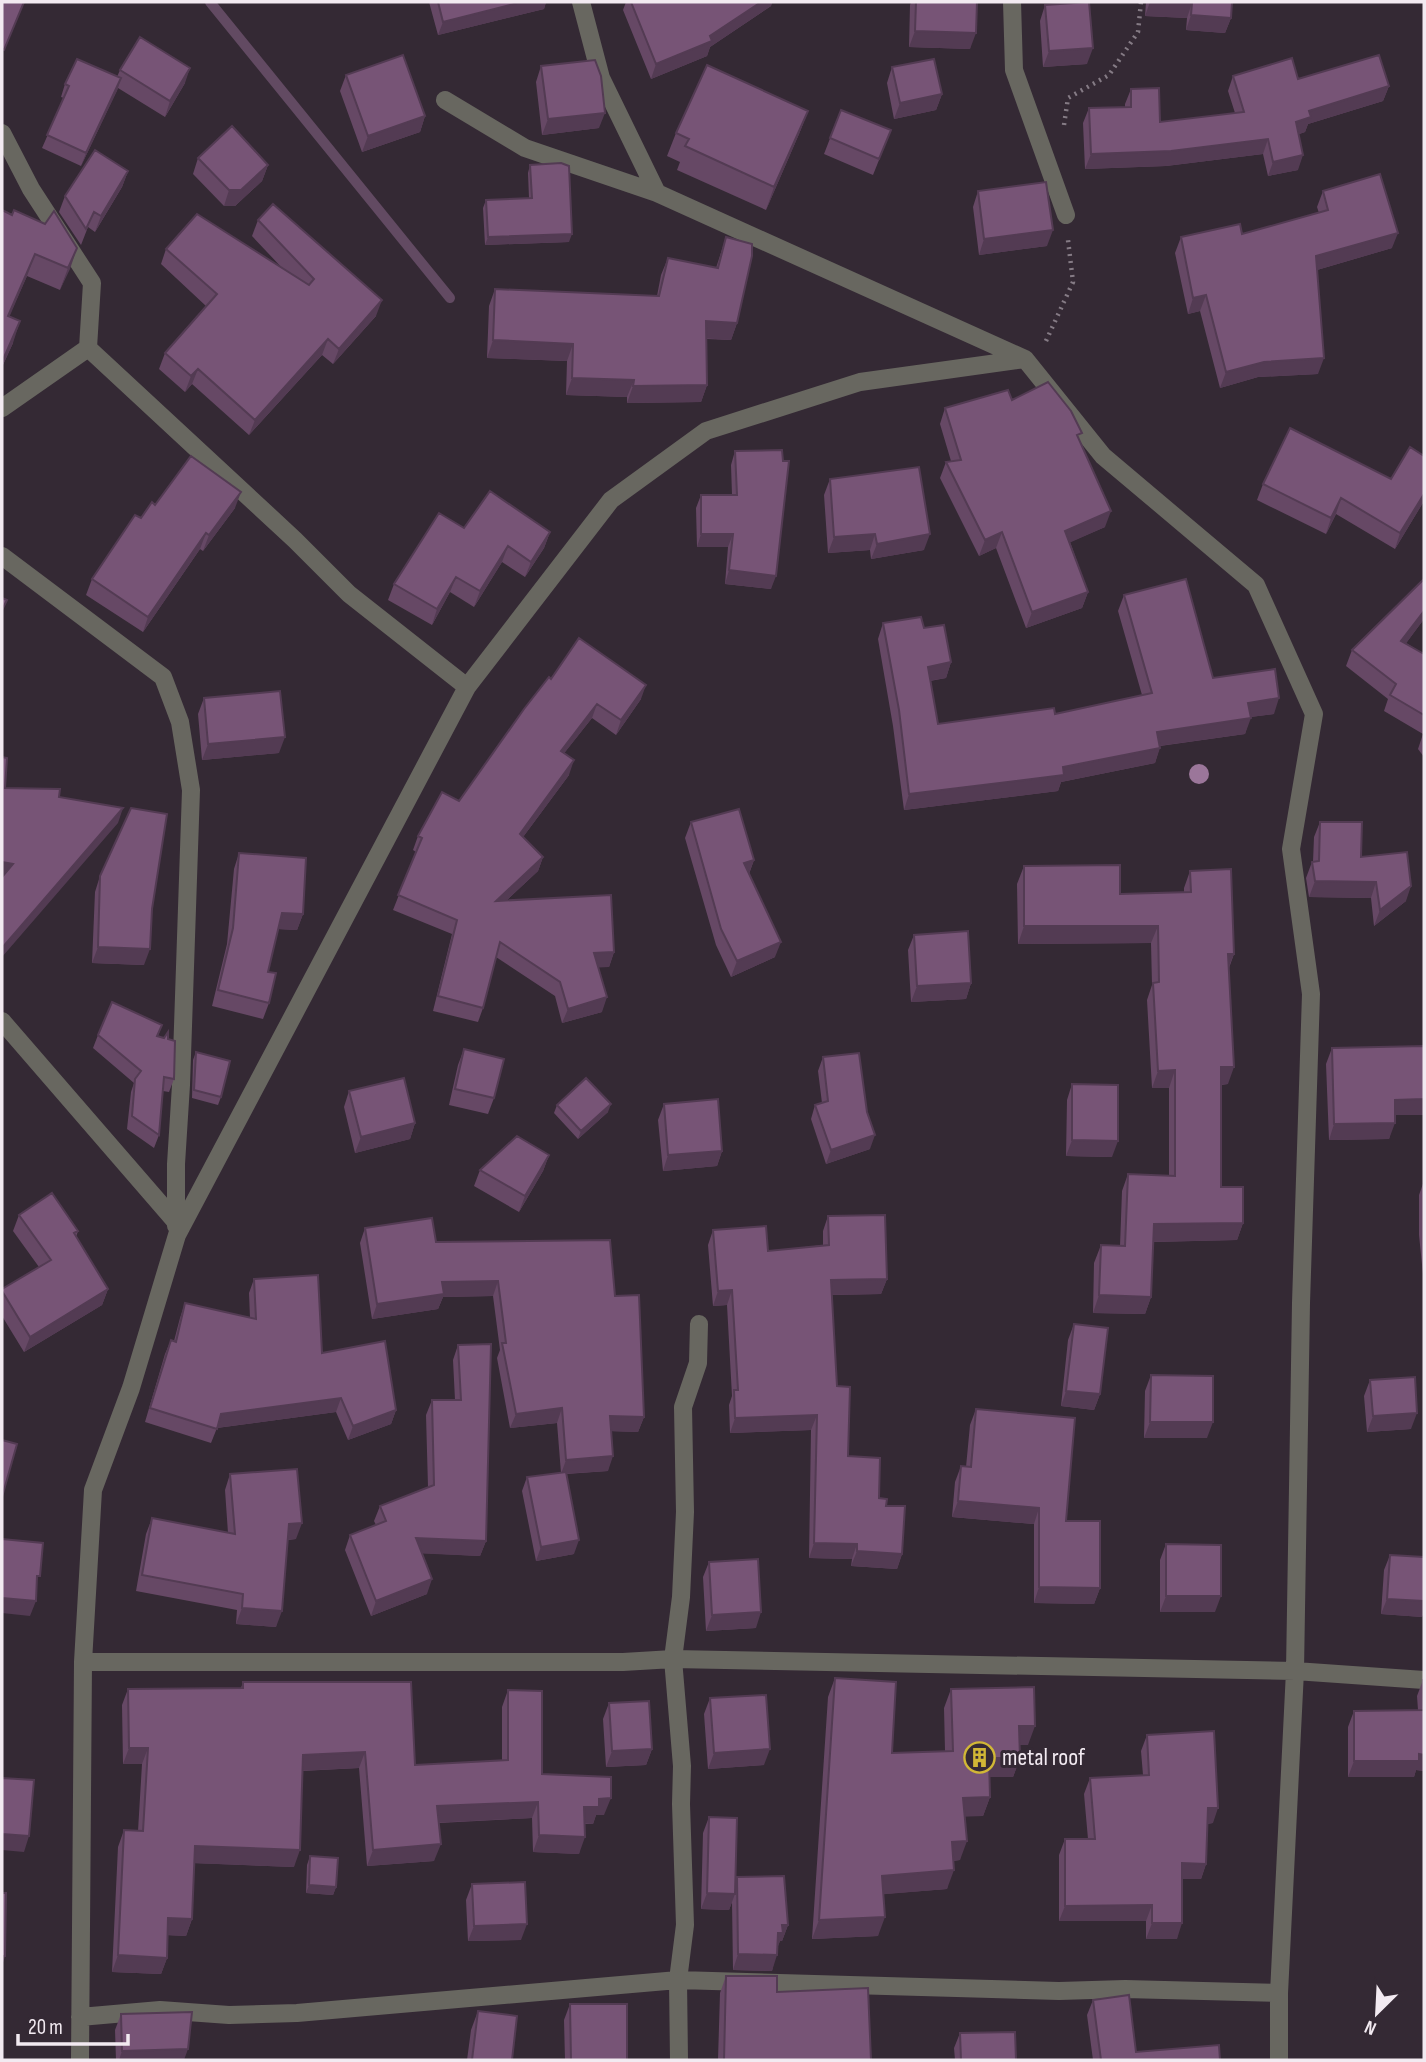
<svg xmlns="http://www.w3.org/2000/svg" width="1426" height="2062" font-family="'Sofia Sans Condensed',sans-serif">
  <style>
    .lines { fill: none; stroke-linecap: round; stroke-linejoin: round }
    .stream { stroke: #624a62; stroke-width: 10 }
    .path { stroke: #857b85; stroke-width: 4.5; stroke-dasharray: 2 5; stroke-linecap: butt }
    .minor { stroke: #686760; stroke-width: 18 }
    .tree { fill: #9b769a }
    .wall { fill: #664865 }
    .shaded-wall { fill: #533b53 }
    .building { fill: #775476; stroke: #533b53; stroke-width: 2 }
    .labels { text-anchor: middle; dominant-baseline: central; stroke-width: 6; stroke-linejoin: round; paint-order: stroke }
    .poi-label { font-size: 24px; fill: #f2eaf1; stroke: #342934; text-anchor: start }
  </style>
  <rect width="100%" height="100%" fill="#342934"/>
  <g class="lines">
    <!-- stream -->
    <path class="stream" d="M 210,2 L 450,298"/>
    <!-- path -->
    <path class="path" d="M 1064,125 L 1068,98 L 1109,75 L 1138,32 L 1141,2
      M 1046,341 L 1073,282 L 1068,240"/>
    <!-- minor -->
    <path class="minor" d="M 581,2 L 601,78 L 657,193
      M 1012,2 L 1014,70 L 1066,215
      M 445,100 L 525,148 L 657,193 L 1025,359
      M 2,133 L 31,189 L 92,283 L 88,348
      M 88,348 L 295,540 L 349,594 L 467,687
      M 2,408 L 88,348
      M 2,556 L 163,677 L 180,722 L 191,790 L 181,1085 L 176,1164 L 176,1222
      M 2,1021 L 176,1222 L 176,1226
      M 83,1662 L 623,1662 L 673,1659 L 1295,1671 L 1424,1680
      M 80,2017 L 160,2010 L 229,2015 L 297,2013 L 678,1980 L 1059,1991 L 1125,1989 L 1279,1993
      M 80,2060 L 83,1662 L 93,1490 L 131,1388 L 177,1235 L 467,687 L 611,500 L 706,431 L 860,382 L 1025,359 L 1103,456 L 1256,585 L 1314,714 L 1291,849 L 1311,994 L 1301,1303 L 1295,1671 L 1279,1993 L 1279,2060
      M 679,2060 L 678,1980 L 685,1925 L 681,1804 L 682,1766 L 673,1659 L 681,1597 L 685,1512 L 683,1407 L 698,1363 L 699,1324"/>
  </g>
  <!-- trees -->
  <circle class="tree" cx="1199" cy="774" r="10"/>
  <!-- wall -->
  <path class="wall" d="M 429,2 L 546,2 L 544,9 L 438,35 Z
    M 626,2 L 772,2 L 771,6 L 710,47 L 707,56 L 651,79 L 623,10 Z
    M 911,2 L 977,2 L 970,49 L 909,47 L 910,5 Z
    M 1146,2 L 1232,2 L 1231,18 L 1225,33 L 1186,30 L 1187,18 L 1145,16 Z
    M 1045,5 L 1087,64 L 1043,67 L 1040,21 Z
    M 541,66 L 599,128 L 542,135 L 536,82 Z
    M 892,67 L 942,94 L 936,110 L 894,119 L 887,83 Z
    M 120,70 L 185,83 L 165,117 L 118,88 L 81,166 L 42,148 L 64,98 L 61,97 L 65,84 L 117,77 Z
    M 346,75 L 425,116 L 420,132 L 362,152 L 340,91 Z
    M 1233,76 L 1298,79 L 1389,86 L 1383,101 L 1308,124 L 1305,132 L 1299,134 L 1298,170 L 1268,176 L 1263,154 L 1166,166 L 1085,169 L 1083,123 L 1089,108 L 1125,107 L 1125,104 L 1131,89 L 1160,122 L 1235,113 L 1228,91 Z
    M 841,110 L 891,130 L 873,175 L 824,154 Z
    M 808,111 L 799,134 L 766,210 L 677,170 L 680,162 L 667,156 L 676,133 Z
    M 198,158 L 268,165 L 262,181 L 235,206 L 224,206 L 193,174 Z
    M 530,165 L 569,242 L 485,245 L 483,208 L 486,200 L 529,198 L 528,173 Z
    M 128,171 L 122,187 L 95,232 L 88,227 L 81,245 L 59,212 L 65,196 Z
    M 978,191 L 1047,246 L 979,255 L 973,207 Z
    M 1323,191 L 1392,248 L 1317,270 L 1318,374 L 1258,377 L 1220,388 L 1200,311 L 1188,314 L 1175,253 L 1181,237 L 1242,234 L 1319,213 L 1317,207 Z
    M 2,210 L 77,248 L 60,290 L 27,276 L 9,316 L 13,343 L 2,367 Z
    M 258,220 L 376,316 L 333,364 L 322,355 L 249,435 L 192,384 L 185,392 L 159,369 L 165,353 L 206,306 L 161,264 L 166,249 L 283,269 L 252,236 Z
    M 726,237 L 737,323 L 731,340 L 707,339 L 707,385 L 701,402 L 627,403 L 627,397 L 566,395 L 567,361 L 487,358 L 489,306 L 495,289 L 657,296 L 661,275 L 668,258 L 716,268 Z
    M 1012,400 L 1079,440 L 1105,527 L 1070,542 L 1088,592 L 1082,608 L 1026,628 L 996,548 L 979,556 L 940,478 L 946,462 L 951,461 L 940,424 L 945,408 Z
    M 735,451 L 783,461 L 771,589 L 725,584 L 728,547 L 697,547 L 696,508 L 701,495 L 732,495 L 731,465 Z
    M 1424,456 L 1424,501 L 1395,549 L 1336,514 L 1326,534 L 1257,500 L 1263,484 L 1391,479 Z
    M 830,479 L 924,550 L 871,559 L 870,550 L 828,553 L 824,495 Z
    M 235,508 L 203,551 L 200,549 L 143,632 L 86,595 L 92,579 L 141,518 Z
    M 464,528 L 550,532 L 544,548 L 525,577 L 502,562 L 474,607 L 450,592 L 432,625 L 388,600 L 394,584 Z
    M 1424,579 L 1424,619 L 1406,643 L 1424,654 L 1424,757 L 1418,749 L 1423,734 L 1384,711 L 1388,699 L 1346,666 L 1352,650 Z
    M 1124,595 L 1213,678 L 1274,714 L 1250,717 L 1245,734 L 1160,746 L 1155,763 L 1061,782 L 1058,791 L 904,810 L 893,726 L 878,639 L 883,623 L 924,628 L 951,662 L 946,678 L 930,681 L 938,724 L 1055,714 L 1142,695 L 1118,611 Z
    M 551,679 L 641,699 L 616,735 L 592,718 L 564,753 L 569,775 L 523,837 L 543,857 L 538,871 L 507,900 L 614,952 L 609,967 L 598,967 L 602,1012 L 562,1023 L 555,996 L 496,957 L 483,1008 L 478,1022 L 433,1011 L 452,934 L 393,910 L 416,852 L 413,850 L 418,836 L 459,801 Z
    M 204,698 L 279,753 L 202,760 L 198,714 Z
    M 691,822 L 754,860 L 749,874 L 775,957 L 731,977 L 716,945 L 685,838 Z
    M 1320,822 L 1361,857 L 1406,901 L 1374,926 L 1371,898 L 1309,897 L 1306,878 L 1312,862 L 1313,862 L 1314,837 Z
    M 239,853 L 303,914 L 297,930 L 278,929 L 268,972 L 269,1003 L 263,1019 L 212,1006 L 227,944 L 234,869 Z
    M 1024,866 L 1120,894 L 1184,892 L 1184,888 L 1190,871 L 1234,954 L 1229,968 L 1228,1084 L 1221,1085 L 1221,1187 L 1243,1223 L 1237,1240 L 1153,1242 L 1151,1297 L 1145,1314 L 1093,1313 L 1094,1263 L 1101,1245 L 1120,1246 L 1122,1191 L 1128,1174 L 1169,1176 L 1169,1088 L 1152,1088 L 1147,1000 L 1152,985 L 1151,943 L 1018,944 L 1017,884 Z
    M 100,876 L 144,965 L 92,963 L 95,892 Z
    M 914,935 L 971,983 L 966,999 L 911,1002 L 908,950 Z
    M 162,1025 L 158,1036 L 168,1039 L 174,1079 L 169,1092 L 163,1091 L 159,1135 L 154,1148 L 127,1129 L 131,1092 L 134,1083 L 93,1048 L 98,1035 Z
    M 1424,1046 L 1424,1115 L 1395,1115 L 1389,1139 L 1329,1140 L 1326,1064 L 1332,1048 Z
    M 464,1049 L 494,1098 L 488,1114 L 449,1105 L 458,1065 Z
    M 196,1052 L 221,1097 L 218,1105 L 192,1098 L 193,1060 Z
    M 823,1057 L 870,1149 L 826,1164 L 811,1119 L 815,1105 L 822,1103 L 818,1071 Z
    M 1072,1084 L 1112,1157 L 1066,1156 L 1067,1100 Z
    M 349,1091 L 415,1123 L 410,1139 L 355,1153 L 344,1107 Z
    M 664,1104 L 722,1151 L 717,1166 L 663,1171 L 658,1120 Z
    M 557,1105 L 608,1112 L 578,1139 L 554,1113 Z
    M 549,1155 L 543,1171 L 519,1212 L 474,1186 L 480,1170 Z
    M 1424,1181 L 1424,1284 L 1419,1235 L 1419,1195 Z
    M 19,1215 L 78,1231 L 76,1237 L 108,1289 L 102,1305 L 24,1352 L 2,1316 L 2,1289 L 39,1267 L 13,1231 Z
    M 828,1216 L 887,1279 L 881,1294 L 832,1295 L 837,1386 L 848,1456 L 886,1506 L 902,1554 L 897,1569 L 851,1566 L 852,1559 L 809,1558 L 811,1430 L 730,1433 L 729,1405 L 732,1396 L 727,1305 L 713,1306 L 708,1245 L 713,1230 L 768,1251 L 823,1245 L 823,1231 Z
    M 365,1228 L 436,1242 L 615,1296 L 644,1417 L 638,1432 L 611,1431 L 608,1471 L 566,1474 L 574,1554 L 536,1561 L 522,1491 L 527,1477 L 561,1473 L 557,1423 L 510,1428 L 497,1358 L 500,1350 L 493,1296 L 443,1297 L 438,1309 L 372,1319 L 360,1243 Z
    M 254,1279 L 322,1353 L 396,1410 L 391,1424 L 348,1440 L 336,1412 L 217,1428 L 211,1443 L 145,1422 L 165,1354 L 171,1340 L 174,1341 L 180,1318 L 185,1303 L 250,1318 L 249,1293 Z
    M 1074,1324 L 1100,1394 L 1094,1410 L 1061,1406 L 1068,1340 Z
    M 458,1345 L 486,1541 L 480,1556 L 422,1553 L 427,1594 L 371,1616 L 345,1550 L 350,1535 L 376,1525 L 374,1521 L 380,1506 L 428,1487 L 426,1415 L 432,1400 L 455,1400 L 453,1360 Z
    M 1151,1375 L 1207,1438 L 1144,1438 L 1145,1391 Z
    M 1370,1380 L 1411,1429 L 1367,1432 L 1364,1396 Z
    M 976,1409 L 1066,1521 L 1100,1588 L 1094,1604 L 1034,1603 L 1034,1524 L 952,1517 L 955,1482 L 961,1466 L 966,1467 L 970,1425 Z
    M 230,1474 L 296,1539 L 288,1540 L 276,1627 L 236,1624 L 237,1610 L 136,1591 L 146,1534 L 152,1518 L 228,1533 L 225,1490 Z
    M 1166,1544 L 1215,1612 L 1160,1612 L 1160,1560 Z
    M 1390,1555 L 1424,1557 L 1424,1610 L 1422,1617 L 1381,1614 L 1384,1570 Z
    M 709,1562 L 756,1628 L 706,1631 L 703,1577 Z
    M 835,1678 L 892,1753 L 945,1751 L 944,1708 L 951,1689 L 1028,1745 L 1019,1745 L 1020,1758 L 1013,1777 L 990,1777 L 990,1797 L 983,1816 L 965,1816 L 960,1860 L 953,1861 L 947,1889 L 883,1894 L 878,1936 L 812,1939 L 828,1697 Z
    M 1423,1680 L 1424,1680 L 1424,1771 L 1416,1770 L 1414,1777 L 1348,1777 L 1348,1727 L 1354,1711 L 1418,1710 L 1417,1696 Z
    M 243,1682 L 415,1765 L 502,1760 L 502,1707 L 508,1690 L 542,1774 L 604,1815 L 596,1815 L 593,1824 L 584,1824 L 579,1854 L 533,1852 L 532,1818 L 439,1823 L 434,1861 L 367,1866 L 359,1768 L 302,1771 L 294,1867 L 194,1863 L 192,1919 L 186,1936 L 168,1935 L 167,1958 L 161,1974 L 112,1972 L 118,1847 L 124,1830 L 138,1831 L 142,1764 L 123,1764 L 122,1705 L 128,1689 L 241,1688 Z
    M 710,1698 L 764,1765 L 708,1769 L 704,1714 Z
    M 609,1703 L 652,1749 L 646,1765 L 606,1767 L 603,1719 Z
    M 1147,1735 L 1213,1823 L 1207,1824 L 1206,1864 L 1201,1879 L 1182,1879 L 1177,1939 L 1146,1939 L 1146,1921 L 1059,1921 L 1059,1855 L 1065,1839 L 1088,1839 L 1084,1794 L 1090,1778 L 1143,1775 L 1141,1751 Z
    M 709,1817 L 735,1883 L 737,1877 L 788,1925 L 782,1941 L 780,1941 L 777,1947 L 772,1971 L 733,1970 L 732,1902 L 729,1910 L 701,1909 L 703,1833 Z
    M 310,1856 L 336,1887 L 333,1895 L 306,1893 L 307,1865 Z
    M 472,1884 L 521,1940 L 468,1941 L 466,1900 Z
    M 726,1976 L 777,1992 L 871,2060 L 718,2060 L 720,1993 Z
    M 1093,2000 L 1136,2052 L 1220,2060 L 1093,2060 L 1087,2015 Z
    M 570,2004 L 627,2060 L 565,2060 L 564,2020 Z
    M 478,2011 L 512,2060 L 467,2060 L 471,2030 Z
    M 121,2014 L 184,2060 L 116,2060 L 115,2030 Z
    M 960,2033 L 1016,2060 L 955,2060 L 954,2048 Z"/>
  <!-- shaded-wall -->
  <path class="shaded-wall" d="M 522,2 L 546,2 L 544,9 L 438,35 L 443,22 Z
    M 761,2 L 772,2 L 771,6 L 710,47 L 707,56 L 651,79 L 656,64 L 710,36 Z
    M 1150,2 L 1173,2 L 1192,3 L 1187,18 L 1145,16 Z
    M 1191,15 L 1231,18 L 1225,33 L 1186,30 Z
    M 915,31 L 976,33 L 970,49 L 909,47 Z
    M 1093,48 L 1087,64 L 1043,67 L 1049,51 Z
    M 190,68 L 185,83 L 165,117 L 170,101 Z
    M 121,78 L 117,91 L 81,166 L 86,153 Z
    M 1389,86 L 1383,101 L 1308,124 L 1305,132 L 1291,137 L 1296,122 L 1309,111 Z
    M 942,94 L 936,110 L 894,119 L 900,103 Z
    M 808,111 L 799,134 L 766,210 L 774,187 Z
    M 605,113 L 599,128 L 542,135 L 548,119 Z
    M 425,116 L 420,132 L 362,152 L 368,136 Z
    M 1268,139 L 1263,154 L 1166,166 L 1085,169 L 1091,154 Z
    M 1303,155 L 1298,170 L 1268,176 L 1273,162 Z
    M 268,165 L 262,181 L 235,206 L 224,206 L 229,190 Z
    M 128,171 L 122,187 L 95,232 L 101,216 Z
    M 1053,230 L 1047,246 L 979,255 L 984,239 Z
    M 1398,233 L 1392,248 L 1310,272 L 1316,256 Z
    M 572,234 L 569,242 L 485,245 L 488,237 Z
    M 77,248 L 70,269 L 60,290 L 68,268 Z
    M 35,254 L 27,276 L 2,334 L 8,316 Z
    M 1206,295 L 1200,311 L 1188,314 L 1193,298 Z
    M 382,300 L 376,316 L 333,364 L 339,349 Z
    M 20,321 L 13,343 L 2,367 L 2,362 Z
    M 706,321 L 737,323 L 731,340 L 700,338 Z
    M 328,339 L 322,355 L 249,435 L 255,420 Z
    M 493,340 L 573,344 L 567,361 L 487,358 Z
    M 1324,358 L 1318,374 L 1258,377 L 1220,388 L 1226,372 L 1264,362 Z
    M 198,369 L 192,384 L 185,392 L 191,376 Z
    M 572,378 L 634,380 L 627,397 L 566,395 Z
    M 707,385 L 701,402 L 627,403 L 633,386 Z
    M 241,492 L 235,508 L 203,551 L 209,535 Z
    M 1424,494 L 1424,501 L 1395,549 L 1400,533 Z
    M 1341,498 L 1336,514 L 1326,534 L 1331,518 Z
    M 1111,511 L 1105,527 L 1060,547 L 1065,531 Z
    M 550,532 L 544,548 L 525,577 L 531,562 Z
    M 1002,532 L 996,548 L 979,556 L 985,540 Z
    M 206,533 L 200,549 L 143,632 L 148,617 Z
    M 701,534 L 733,534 L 728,547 L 697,547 Z
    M 875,534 L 870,550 L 828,553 L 834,537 Z
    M 930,534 L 924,550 L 871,559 L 877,544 Z
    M 508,546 L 502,562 L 474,607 L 480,591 Z
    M 729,570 L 776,576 L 771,589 L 725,584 Z
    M 456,577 L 450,592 L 432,625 L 437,609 Z
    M 1088,592 L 1082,608 L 1026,628 L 1032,612 Z
    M 1424,611 L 1424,619 L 1396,657 L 1401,641 Z
    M 951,662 L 946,678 L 922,682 L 928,667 Z
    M 646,685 L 641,699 L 616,735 L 621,720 Z
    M 1279,698 L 1274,714 L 1243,718 L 1248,703 Z
    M 597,704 L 592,718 L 555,765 L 561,751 Z
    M 1251,718 L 1245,734 L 1151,747 L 1157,732 Z
    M 285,737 L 279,753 L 202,760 L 208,744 Z
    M 1160,748 L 1155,763 L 1061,782 L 1058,791 L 904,810 L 909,794 L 1063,767 Z
    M 574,760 L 569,775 L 515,848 L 520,834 Z
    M 123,808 L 118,823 L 2,957 L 2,948 Z
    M 543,857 L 538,871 L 491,915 L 496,901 Z
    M 754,860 L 748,876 L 744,863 Z
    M 2,862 L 13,864 L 2,878 Z
    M 1315,881 L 1376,882 L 1371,898 L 1309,897 Z
    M 1411,886 L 1406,901 L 1374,926 L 1380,910 Z
    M 282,913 L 303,914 L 297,930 L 277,929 Z
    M 1024,926 L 1158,926 L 1151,943 L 1018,944 Z
    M 781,942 L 775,957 L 731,977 L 737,961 Z
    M 98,947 L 150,949 L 144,965 L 92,963 Z
    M 614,952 L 609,967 L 589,968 L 594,953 Z
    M 1228,954 L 1234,954 L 1227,971 Z
    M 971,983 L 966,999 L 911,1002 L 917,986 Z
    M 607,997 L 602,1012 L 562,1023 L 568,1009 Z
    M 1221,1067 L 1234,1067 L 1228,1084 L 1215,1085 Z
    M 1175,1070 L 1169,1088 L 1152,1088 L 1158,1071 Z
    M 1424,1099 L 1424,1115 L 1389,1115 L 1395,1100 Z
    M 611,1104 L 608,1112 L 578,1139 L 581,1131 Z
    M 415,1123 L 410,1139 L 355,1153 L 361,1137 Z
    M 1395,1123 L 1389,1139 L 1329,1140 L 1334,1124 Z
    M 875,1135 L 870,1149 L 826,1164 L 831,1150 Z
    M 1072,1140 L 1118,1141 L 1112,1157 L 1066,1156 Z
    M 722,1151 L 717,1166 L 663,1171 L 668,1155 Z
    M 549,1155 L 543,1171 L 519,1212 L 525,1196 Z
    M 1243,1223 L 1237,1240 L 1147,1242 L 1154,1224 Z
    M 887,1279 L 881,1294 L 825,1295 L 831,1280 Z
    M 498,1281 L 493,1296 L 443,1297 L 438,1309 L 372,1319 L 377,1304 L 442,1282 Z
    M 108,1289 L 102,1305 L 24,1352 L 30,1337 Z
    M 732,1290 L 727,1305 L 713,1306 L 718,1291 Z
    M 1099,1295 L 1151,1297 L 1145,1314 L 1093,1313 Z
    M 1066,1391 L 1100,1394 L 1094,1410 L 1061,1406 Z
    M 341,1398 L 336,1412 L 216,1428 L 221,1414 Z
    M 562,1408 L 557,1423 L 510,1428 L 516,1414 Z
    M 396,1410 L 391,1424 L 348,1440 L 353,1426 Z
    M 1417,1413 L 1411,1429 L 1367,1432 L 1373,1416 Z
    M 817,1415 L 811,1430 L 730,1433 L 735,1418 Z
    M 610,1416 L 644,1417 L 638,1432 L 605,1431 Z
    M 1150,1422 L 1213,1422 L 1207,1438 L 1144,1438 Z
    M 613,1456 L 608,1471 L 561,1474 L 566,1460 Z
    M 958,1501 L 1039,1508 L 1034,1524 L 952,1517 Z
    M 302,1523 L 296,1539 L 283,1540 L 289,1524 Z
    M 416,1538 L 486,1541 L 480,1556 L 411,1553 Z
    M 579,1540 L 574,1554 L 536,1561 L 541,1547 Z
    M 814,1543 L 857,1544 L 852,1559 L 809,1558 Z
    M 857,1551 L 902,1554 L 897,1569 L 851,1566 Z
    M 432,1579 L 427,1594 L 371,1616 L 376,1601 Z
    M 1039,1587 L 1100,1588 L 1094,1604 L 1034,1603 Z
    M 1166,1596 L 1221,1596 L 1215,1612 L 1160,1612 Z
    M 2,1598 L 36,1601 L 30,1616 L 2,1613 Z
    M 1387,1599 L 1424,1601 L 1424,1610 L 1422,1617 L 1381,1614 Z
    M 242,1608 L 282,1611 L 276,1627 L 236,1624 Z
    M 761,1612 L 756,1628 L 706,1631 L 712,1615 Z
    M 1019,1726 L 1035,1726 L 1028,1745 L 1012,1745 Z
    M 129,1748 L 148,1748 L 142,1764 L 123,1764 Z
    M 652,1749 L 646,1765 L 606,1767 L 612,1751 Z
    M 770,1749 L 764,1765 L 708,1769 L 714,1753 Z
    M 365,1752 L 359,1768 L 297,1771 L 303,1755 Z
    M 1419,1754 L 1424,1755 L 1424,1771 L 1416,1770 L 1414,1777 L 1348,1777 L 1354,1761 Z
    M 989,1758 L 1020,1758 L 1013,1777 L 982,1777 Z
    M 990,1797 L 983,1816 L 956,1817 L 963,1798 Z
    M 611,1798 L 604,1815 L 596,1815 L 593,1824 L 578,1823 L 584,1807 L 599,1799 Z
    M 538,1802 L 532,1818 L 431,1823 L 437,1806 Z
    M 1208,1808 L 1218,1808 L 1213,1823 L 1202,1824 Z
    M 2,1834 L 29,1836 L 24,1852 L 2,1850 Z
    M 539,1835 L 585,1837 L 579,1854 L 533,1852 Z
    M 967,1841 L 960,1860 L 945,1861 L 952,1842 Z
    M 441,1844 L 434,1861 L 367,1866 L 373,1850 Z
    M 195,1846 L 300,1850 L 294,1867 L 189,1863 Z
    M 1182,1863 L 1206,1864 L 1201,1879 L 1177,1879 Z
    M 954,1870 L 947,1889 L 875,1895 L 882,1876 Z
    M 309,1885 L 336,1887 L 333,1895 L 306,1893 Z
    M 707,1893 L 735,1894 L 729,1910 L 701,1909 Z
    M 1152,1905 L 1146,1921 L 1059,1921 L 1065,1906 Z
    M 885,1917 L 878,1936 L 812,1939 L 819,1920 Z
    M 168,1918 L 192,1919 L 186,1936 L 162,1935 Z
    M 1152,1923 L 1182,1923 L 1177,1939 L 1146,1939 Z
    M 527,1924 L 521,1940 L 468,1941 L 474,1926 Z
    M 782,1925 L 788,1925 L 782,1941 L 780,1941 L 777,1949 L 778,1933 Z
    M 738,1954 L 777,1955 L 772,1971 L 733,1970 Z
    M 118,1955 L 167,1958 L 161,1974 L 112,1972 Z
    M 2,1956 L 5,1956 L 2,1966 Z
    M 188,2049 L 184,2060 L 119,2060 L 122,2051 Z"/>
  <!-- building -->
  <path class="building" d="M 2,2 L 24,2 L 4,50 L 2,49 Z
    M 438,2 L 522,2 L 443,22 Z
    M 631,2 L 761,2 L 710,36 L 712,41 L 656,64 Z
    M 916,2 L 977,2 L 976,33 L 915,31 Z
    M 1089,2 L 1093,48 L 1049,51 L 1045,5 Z
    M 1173,2 L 1232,2 L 1231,18 L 1191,15 L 1192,3 Z
    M 140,37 L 190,68 L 170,101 L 120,70 Z
    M 403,55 L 425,116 L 368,136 L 346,75 Z
    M 1379,55 L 1389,86 L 1309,111 L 1311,117 L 1296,122 L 1303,155 L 1273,162 L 1268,139 L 1171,151 L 1091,154 L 1089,108 L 1131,107 L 1131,89 L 1159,88 L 1160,122 L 1244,112 L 1233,76 L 1292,58 L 1298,79 Z
    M 77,59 L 121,78 L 86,153 L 47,135 L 69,86 L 65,84 Z
    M 934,59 L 942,94 L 900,103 L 892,67 Z
    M 595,60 L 601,76 L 605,113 L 548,119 L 541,66 Z
    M 707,65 L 808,111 L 774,187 L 685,146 L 689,139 L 676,133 Z
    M 841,110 L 891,130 L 879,159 L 830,138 Z
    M 232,126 L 268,165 L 241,190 L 229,190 L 198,158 Z
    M 95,150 L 128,171 L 101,216 L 94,212 L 86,229 L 65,196 Z
    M 561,163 L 569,166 L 572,234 L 488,237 L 486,200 L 532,198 L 530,165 Z
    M 1380,174 L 1398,233 L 1316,256 L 1324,358 L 1264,362 L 1226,372 L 1206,295 L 1193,298 L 1181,237 L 1240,224 L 1242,234 L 1328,210 L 1323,191 Z
    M 1046,182 L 1053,230 L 984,239 L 978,191 Z
    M 273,204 L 382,300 L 339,349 L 328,339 L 255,420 L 198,369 L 191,376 L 165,353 L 217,294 L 166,249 L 197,214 L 309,285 L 314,279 L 258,220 Z
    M 2,210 L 12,215 L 14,210 L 45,224 L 54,211 L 77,248 L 68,268 L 35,254 L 8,316 L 20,321 L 2,362 Z
    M 726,237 L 752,244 L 752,256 L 737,323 L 706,321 L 707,385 L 633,386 L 634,380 L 572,378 L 573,344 L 493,340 L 495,289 L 659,296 L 668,258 L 718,268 Z
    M 1048,382 L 1071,411 L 1082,433 L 1077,435 L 1111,511 L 1065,531 L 1088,592 L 1032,612 L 1002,532 L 985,540 L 946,462 L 961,460 L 945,408 L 1008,390 L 1012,400 Z
    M 1290,428 L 1391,479 L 1410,447 L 1424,456 L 1424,494 L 1400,533 L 1341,498 L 1331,518 L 1263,484 Z
    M 782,450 L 783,461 L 789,461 L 776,576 L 729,570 L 733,534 L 701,534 L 701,495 L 737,495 L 735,451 Z
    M 191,456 L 241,492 L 209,535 L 206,533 L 148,617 L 92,579 L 135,515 L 141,518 L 152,502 L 155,505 Z
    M 919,467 L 930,534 L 877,544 L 875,534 L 834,537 L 830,479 Z
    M 490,491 L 550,532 L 531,562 L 508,546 L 480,591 L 456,577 L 437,609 L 394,584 L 439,513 L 464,528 Z
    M 1186,579 L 1213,678 L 1275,669 L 1279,698 L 1248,703 L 1251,718 L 1157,732 L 1160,748 L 1063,767 L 1064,775 L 909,794 L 899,710 L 883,623 L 921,617 L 924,628 L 944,625 L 951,662 L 928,667 L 938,724 L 1054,708 L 1055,714 L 1152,693 L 1124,595 Z
    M 1424,579 L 1424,611 L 1401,641 L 1424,654 L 1424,715 L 1390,695 L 1396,684 L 1352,650 Z
    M 2,598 L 7,600 L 2,610 Z
    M 579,638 L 646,685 L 621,720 L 597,704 L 561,751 L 574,760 L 520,834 L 543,857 L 496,901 L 611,895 L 614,952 L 594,953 L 607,997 L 568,1009 L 560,982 L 500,942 L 483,1008 L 438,996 L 457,920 L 398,895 L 422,838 L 418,836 L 442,792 L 459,801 L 524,709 L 549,677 L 551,679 Z
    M 280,691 L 285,737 L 208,744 L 204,698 Z
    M 2,757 L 7,758 L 5,788 L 60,789 L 59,797 L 123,808 L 2,948 L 2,877 L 13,864 L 2,862 Z
    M 131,808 L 167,814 L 152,909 L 150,949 L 98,947 L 100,876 Z
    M 739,809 L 754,860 L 744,863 L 781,942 L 737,961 L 721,929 L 691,822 Z
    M 1320,822 L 1362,822 L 1361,857 L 1407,852 L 1411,886 L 1380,910 L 1376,882 L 1315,881 L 1312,862 L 1319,861 Z
    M 239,853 L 306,858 L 303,914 L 282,913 L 268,972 L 276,973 L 269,1003 L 218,990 L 233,928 Z
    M 1120,865 L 1120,894 L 1191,892 L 1190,871 L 1231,869 L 1234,954 L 1228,954 L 1234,1067 L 1221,1067 L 1221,1187 L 1243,1187 L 1243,1223 L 1154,1224 L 1151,1297 L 1099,1295 L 1101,1245 L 1125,1246 L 1128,1174 L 1175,1176 L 1175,1070 L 1158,1071 L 1153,983 L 1159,982 L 1158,926 L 1024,926 L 1024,866 Z
    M 968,931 L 971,983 L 917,986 L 914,935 Z
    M 112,1002 L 162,1025 L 157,1036 L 164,1038 L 168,1032 L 168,1039 L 175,1041 L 174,1079 L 164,1077 L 159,1135 L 132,1116 L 135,1079 L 141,1071 L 98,1035 Z
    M 1424,1046 L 1424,1099 L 1395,1100 L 1395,1123 L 1334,1124 L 1332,1048 Z
    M 464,1049 L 504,1059 L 494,1098 L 455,1089 Z
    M 196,1052 L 230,1061 L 221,1097 L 194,1090 Z
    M 859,1053 L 867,1112 L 875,1135 L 831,1150 L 815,1105 L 828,1101 L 823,1057 Z
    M 404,1078 L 415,1123 L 361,1137 L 349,1091 Z
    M 586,1078 L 611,1104 L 581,1131 L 557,1105 Z
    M 1072,1084 L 1118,1085 L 1118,1141 L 1072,1140 Z
    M 718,1099 L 722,1151 L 668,1155 L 664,1104 Z
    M 517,1136 L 549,1155 L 525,1196 L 480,1170 Z
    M 52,1193 L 78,1231 L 74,1233 L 108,1289 L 30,1337 L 2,1291 L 2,1289 L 51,1260 L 19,1215 Z
    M 885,1215 L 887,1279 L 831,1280 L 837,1386 L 850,1387 L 848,1456 L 880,1458 L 879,1498 L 887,1499 L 886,1506 L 905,1506 L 902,1554 L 857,1551 L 857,1544 L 814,1543 L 817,1415 L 735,1418 L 734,1390 L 738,1390 L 732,1290 L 718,1291 L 713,1230 L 766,1226 L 768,1251 L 829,1245 L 828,1216 Z
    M 432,1218 L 436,1242 L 610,1240 L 615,1296 L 639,1295 L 644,1417 L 610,1416 L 613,1456 L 566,1460 L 562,1408 L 516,1414 L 502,1343 L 506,1343 L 498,1281 L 442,1282 L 444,1294 L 377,1304 L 365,1228 Z
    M 318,1275 L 322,1353 L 385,1341 L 396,1410 L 353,1426 L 341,1398 L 221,1414 L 217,1429 L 150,1408 L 171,1340 L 176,1342 L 185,1303 L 256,1319 L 254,1279 Z
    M 1074,1324 L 1108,1328 L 1100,1394 L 1066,1391 Z
    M 491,1344 L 486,1541 L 416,1538 L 432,1579 L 376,1601 L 350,1535 L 386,1521 L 380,1506 L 434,1485 L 432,1400 L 461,1400 L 458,1345 Z
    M 1151,1375 L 1213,1376 L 1213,1422 L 1150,1422 Z
    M 1415,1377 L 1417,1413 L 1373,1416 L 1370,1380 Z
    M 976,1409 L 1075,1418 L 1066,1521 L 1100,1521 L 1100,1588 L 1039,1587 L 1039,1508 L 958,1501 L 961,1466 L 971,1467 Z
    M 2,1440 L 17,1444 L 2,1497 Z
    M 297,1469 L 302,1523 L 289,1524 L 282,1611 L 242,1608 L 243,1594 L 142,1575 L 152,1518 L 235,1534 L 230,1474 Z
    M 566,1472 L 579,1540 L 541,1547 L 527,1477 Z
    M 2,1539 L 43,1543 L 40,1576 L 37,1576 L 36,1601 L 2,1598 Z
    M 1166,1544 L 1221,1545 L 1221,1596 L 1166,1596 Z
    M 1390,1555 L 1424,1557 L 1424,1601 L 1387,1599 Z
    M 758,1559 L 761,1612 L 712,1615 L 709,1562 Z
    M 835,1678 L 896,1682 L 892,1753 L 953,1751 L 951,1689 L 1034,1687 L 1035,1726 L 1019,1726 L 1020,1758 L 989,1758 L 990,1797 L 963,1798 L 967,1841 L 952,1842 L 954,1870 L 882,1876 L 885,1917 L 819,1920 Z
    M 1423,1680 L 1424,1680 L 1424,1755 L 1419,1754 L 1419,1761 L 1354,1761 L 1354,1711 L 1424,1710 Z
    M 243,1682 L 411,1682 L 415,1765 L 508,1760 L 508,1690 L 542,1691 L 542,1774 L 611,1777 L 611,1798 L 599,1799 L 599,1807 L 584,1807 L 585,1837 L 539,1835 L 538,1802 L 437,1806 L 441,1844 L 373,1850 L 365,1752 L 303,1755 L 300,1850 L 195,1846 L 192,1919 L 168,1918 L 167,1958 L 118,1955 L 124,1830 L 143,1831 L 148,1748 L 129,1748 L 128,1689 L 243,1688 Z
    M 766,1695 L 770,1749 L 714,1753 L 710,1698 Z
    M 649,1701 L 652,1749 L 612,1751 L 609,1703 Z
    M 1214,1731 L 1218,1808 L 1208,1808 L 1206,1864 L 1182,1863 L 1182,1923 L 1152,1923 L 1152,1905 L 1065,1906 L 1065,1839 L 1095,1839 L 1090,1778 L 1149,1775 L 1147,1735 Z
    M 2,1778 L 34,1780 L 29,1836 L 2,1834 Z
    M 709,1817 L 737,1818 L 735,1894 L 707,1893 Z
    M 310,1856 L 338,1858 L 336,1887 L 309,1885 Z
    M 784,1876 L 788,1925 L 782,1925 L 783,1933 L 778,1933 L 777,1955 L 738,1954 L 737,1877 Z
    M 525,1882 L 527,1924 L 474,1926 L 472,1884 Z
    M 2,1893 L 6,1893 L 5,1956 L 2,1956 Z
    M 726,1976 L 777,1976 L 777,1992 L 868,1988 L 871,2060 L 724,2060 Z
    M 1129,1995 L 1136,2052 L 1219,2045 L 1220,2060 L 1101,2060 L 1093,2000 Z
    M 570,2004 L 627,2004 L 627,2060 L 571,2060 Z
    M 478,2011 L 517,2016 L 512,2060 L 472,2060 Z
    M 192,2012 L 188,2049 L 122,2051 L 121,2014 Z
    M 1015,2032 L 1016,2060 L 961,2060 L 960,2033 Z"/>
  <!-- icons -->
  <defs>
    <symbol id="building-ring" viewBox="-11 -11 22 22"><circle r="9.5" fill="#342934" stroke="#d1b736" stroke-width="1.5"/><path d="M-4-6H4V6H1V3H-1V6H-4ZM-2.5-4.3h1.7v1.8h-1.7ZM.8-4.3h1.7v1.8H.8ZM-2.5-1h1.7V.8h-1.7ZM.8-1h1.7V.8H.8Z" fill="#d1b736"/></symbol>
  </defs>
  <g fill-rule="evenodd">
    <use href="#building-ring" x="962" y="1740" width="35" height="35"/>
  </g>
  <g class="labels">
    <!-- poi labels -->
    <g class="poi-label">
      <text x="1002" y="1757">metal roof</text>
    </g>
  </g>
  <!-- border -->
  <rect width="1426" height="2062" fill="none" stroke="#f2eaf1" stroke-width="7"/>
  <!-- north arrow -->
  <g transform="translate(1377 2013) rotate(204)" stroke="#342934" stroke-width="5" paint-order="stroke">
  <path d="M0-5L12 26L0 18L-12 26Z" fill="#f2eaf1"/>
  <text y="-10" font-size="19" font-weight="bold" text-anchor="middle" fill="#f2eaf1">N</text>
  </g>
  <!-- scale -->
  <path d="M18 2034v10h110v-10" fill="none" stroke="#f2eaf1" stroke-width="3.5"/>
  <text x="28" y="2034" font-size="21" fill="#f2eaf1" stroke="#342934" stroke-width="5" paint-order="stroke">20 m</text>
</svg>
